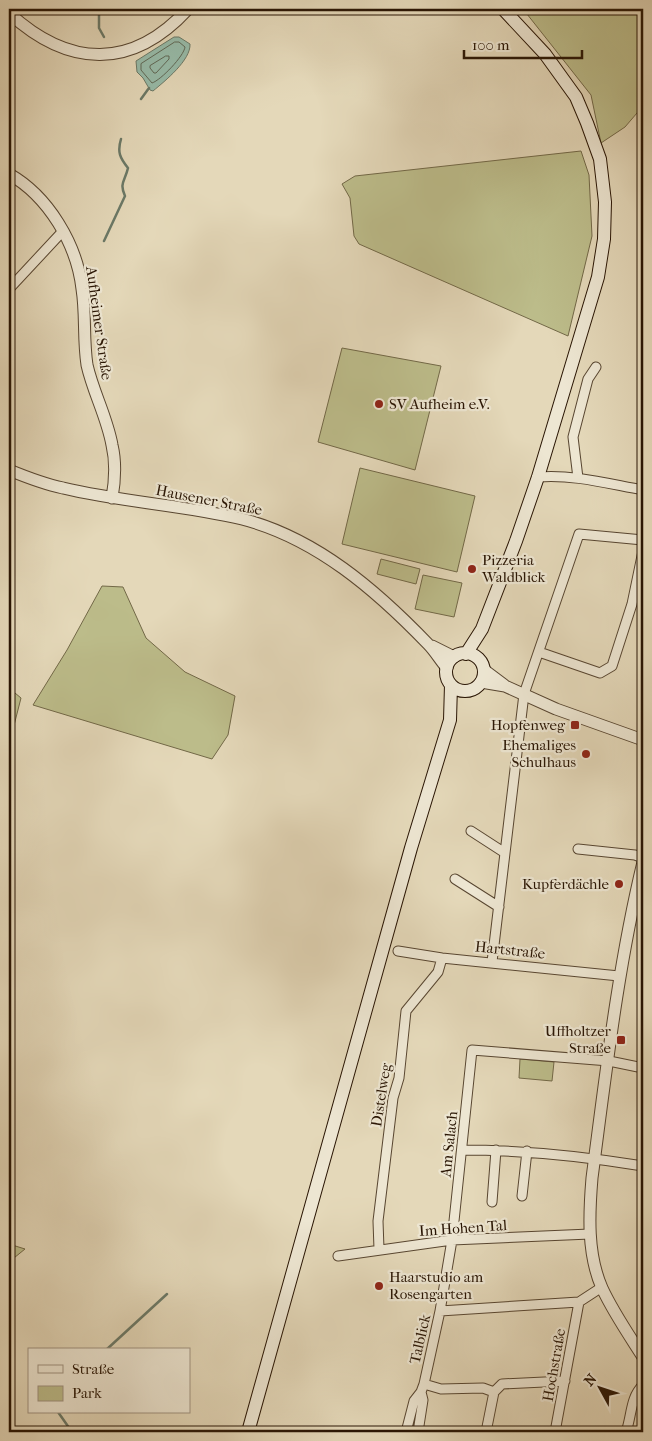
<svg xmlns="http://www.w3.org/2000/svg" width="652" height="1441" font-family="'IM FELL French Canon',serif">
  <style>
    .green { fill: #bcbc8a; stroke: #726847 }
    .water { fill: #97bba9; stroke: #6b7967 }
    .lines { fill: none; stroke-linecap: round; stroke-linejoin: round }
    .shore { stroke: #606856; stroke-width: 1 }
    .stream { stroke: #6b7967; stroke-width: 2.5 }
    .minor-casing { stroke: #584631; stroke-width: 11 }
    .tertiary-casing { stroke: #584631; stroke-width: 13 }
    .secondary-casing { stroke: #291504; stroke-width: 14 }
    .minor { stroke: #ede6d2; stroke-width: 9 }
    .tertiary { stroke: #ede6d2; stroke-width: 11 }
    .secondary { stroke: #ede6d2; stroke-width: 12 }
    .poi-dot { fill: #8f2418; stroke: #ede6d2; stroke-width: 2 }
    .labels { text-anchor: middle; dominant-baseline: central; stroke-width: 4.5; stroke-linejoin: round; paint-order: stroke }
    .street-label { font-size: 15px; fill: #291504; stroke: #ede6d2 }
    .poi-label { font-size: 15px; fill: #291504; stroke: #ede6d2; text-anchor: end }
  </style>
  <rect width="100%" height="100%" fill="#e4d8b9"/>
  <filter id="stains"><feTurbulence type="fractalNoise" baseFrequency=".004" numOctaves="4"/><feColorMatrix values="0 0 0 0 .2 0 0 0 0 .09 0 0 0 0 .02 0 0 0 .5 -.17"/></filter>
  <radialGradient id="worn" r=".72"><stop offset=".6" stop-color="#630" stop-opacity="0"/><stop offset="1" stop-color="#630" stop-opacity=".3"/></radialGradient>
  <!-- green -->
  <path class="green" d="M 523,9 L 643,9 L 643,106 L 625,127 L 601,143 L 591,95 Z
    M 581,151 L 589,175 L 592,236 L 568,336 L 359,244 L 354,236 L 350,198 L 342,184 L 355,176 Z
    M 342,348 L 441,366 L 415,470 L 318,442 Z
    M 360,468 L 475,496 L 457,572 L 342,544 Z
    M 381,559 L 420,569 L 416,584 L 377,574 Z
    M 423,575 L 462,583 L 454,617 L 415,609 Z
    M 102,586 L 123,587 L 146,638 L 185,672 L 235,696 L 228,735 L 212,759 L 33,705 L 67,650 Z
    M 9,688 L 21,698 L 9,745 Z
    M 520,1059 L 554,1062 L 552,1081 L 519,1078 Z
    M 9,1244 L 25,1249 L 9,1262 Z"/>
  <!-- water -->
  <path class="water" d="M 174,37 L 179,37 L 190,44 C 191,60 165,81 153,91 L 150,90 L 143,78 L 137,72 L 136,61 Z"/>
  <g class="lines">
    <!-- shore -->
    <path class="shore" d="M 175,42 L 179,42 L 185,47 C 184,56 161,80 152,83 L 141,70 L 141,64 Z
      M 166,56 L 169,56 L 169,59 L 156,73 L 154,73 L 150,68 L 150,66 Z"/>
    <!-- stream -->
    <path class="stream" d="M 99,9 L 99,28 L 104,37
      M 141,99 L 149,88
      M 104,241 L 125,196 C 119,183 125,181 128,168 C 120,158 117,152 121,139
      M 106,1350 L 167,1294
      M 58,1412 L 72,1432"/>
    <defs>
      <path id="minor" d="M 9,289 L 63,231
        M 538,477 C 573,474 609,484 643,490
        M 578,478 L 573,437 L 588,379 L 596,367
        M 539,652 L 600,673 L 612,666 L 632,604 L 643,551
        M 471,831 L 505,853
        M 578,849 L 635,855 L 643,858
        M 455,879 L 499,907
        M 398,951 L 442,958 L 619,976
        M 492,962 L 524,694 L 579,534 L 643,540
        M 462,1150 C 523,1150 583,1156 643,1166
        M 522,1196 L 527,1151
        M 492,1202 L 496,1150
        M 379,1249 L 378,1221 L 393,1098 L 399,1078 L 406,1011 L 438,972 L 442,958
        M 338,1256 L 452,1240 L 590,1234
        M 440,1311 L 579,1302 L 602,1287
        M 424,1384 L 441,1389 L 483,1388 L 494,1392
        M 406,1432 L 414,1401 L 421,1392 L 424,1384 L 440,1311 L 452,1240 L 472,1050 L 609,1061 L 643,1068
        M 418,1432 L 423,1400 L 421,1392
        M 486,1432 L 494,1392 L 502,1384 L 565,1381
        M 555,1432 L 579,1302
        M 626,1432 C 632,1415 630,1398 643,1385"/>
      <path id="tertiary" d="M 9,13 C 69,68 132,70 188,9
        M 9,174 C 48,196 77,244 82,289 C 86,314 83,339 87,365 C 93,392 107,417 112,445 C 116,462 115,481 112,498
        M 9,470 C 26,477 44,484 63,488 C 121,502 183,505 242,519 C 316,538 376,590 428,644 C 435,651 440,660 447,668
        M 432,646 L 454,657
        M 484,670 L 504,685
        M 481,682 L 505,686 L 556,709 L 643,740
        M 643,862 C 618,966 606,1072 592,1178 C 589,1214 587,1254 602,1288 C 613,1312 629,1335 643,1357"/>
      <path id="secondary" d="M446 672a19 19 0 1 1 38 0a19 19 0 1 1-38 0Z
        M 466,654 L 482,629 L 516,541 L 538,477 L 598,277 L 604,239 L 605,202 L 600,159 L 587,123 L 576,97 L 545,54 L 503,9
        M 248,1432 L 411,848 L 450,720 L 451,685"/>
    </defs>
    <!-- minor casing -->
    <use href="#minor" class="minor-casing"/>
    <!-- tertiary casing -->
    <use href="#tertiary" class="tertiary-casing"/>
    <!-- secondary casing -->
    <use href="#secondary" class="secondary-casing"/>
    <!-- minor -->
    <use href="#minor" class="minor"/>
    <!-- tertiary -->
    <use href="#tertiary" class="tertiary"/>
    <!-- secondary -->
    <use href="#secondary" class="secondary"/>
  </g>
  <!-- markers -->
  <g class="poi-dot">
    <circle cx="379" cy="404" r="5"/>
    <circle cx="472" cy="569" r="5"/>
    <rect x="570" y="720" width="10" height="10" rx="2.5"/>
    <circle cx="586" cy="754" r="5"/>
    <circle cx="619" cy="884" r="5"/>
    <rect x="616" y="1035" width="10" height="10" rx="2.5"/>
    <circle cx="379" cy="1286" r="5"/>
  </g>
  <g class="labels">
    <!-- street labels -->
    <g class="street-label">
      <text transform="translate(99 323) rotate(82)">Aufheimer Straße</text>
      <text transform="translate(209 500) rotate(11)">Hausener Straße</text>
      <text transform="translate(510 950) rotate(6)">Hartstraße</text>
      <text transform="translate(381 1095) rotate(-81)">Distelweg</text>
      <text transform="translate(449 1144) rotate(-84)">Am Salach</text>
      <text transform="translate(463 1228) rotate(-4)">Im Hohen Tal</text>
      <text transform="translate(420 1339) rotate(-77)">Talblick</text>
      <text transform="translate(554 1365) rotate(-80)">Hochstraße</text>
    </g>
    <!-- poi labels -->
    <g class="poi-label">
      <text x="389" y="404" text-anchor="start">SV Aufheim e.V.</text>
      <text x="482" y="560" text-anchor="start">Pizzeria<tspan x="482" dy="17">Waldblick</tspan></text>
      <text x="565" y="725">Hopfenweg</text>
      <text x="576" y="745">Ehemaliges<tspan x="576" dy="17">Schulhaus</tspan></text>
      <text x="609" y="884">Kupferdächle</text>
      <text x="611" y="1031">Uffholtzer<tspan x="611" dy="17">Straße</tspan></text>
      <text x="389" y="1277" text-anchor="start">Haarstudio am<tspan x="389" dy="17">Rosengarten</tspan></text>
    </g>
  </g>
  <!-- margin -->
  <rect width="652" height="1441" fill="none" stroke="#e4d8b9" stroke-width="30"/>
  <rect x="10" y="10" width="632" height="1421" fill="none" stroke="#291504" stroke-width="2.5"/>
  <rect x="15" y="15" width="622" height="1411" fill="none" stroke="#291504"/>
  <!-- legend -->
  <rect x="28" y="1348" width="162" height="65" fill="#ede6d2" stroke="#9f9280"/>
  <rect x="38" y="1365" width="25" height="8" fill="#ede6d2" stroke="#9f9280"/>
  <text x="72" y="1374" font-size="15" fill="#291504">Straße</text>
  <rect x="38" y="1386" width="25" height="15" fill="#bcbc8a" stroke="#9f9280"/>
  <text x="72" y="1398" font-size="15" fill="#291504">Park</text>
  <!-- north arrow -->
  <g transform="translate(600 1388) rotate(310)" stroke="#ede6d2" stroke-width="4" paint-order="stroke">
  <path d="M0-4L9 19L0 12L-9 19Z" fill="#291504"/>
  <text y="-8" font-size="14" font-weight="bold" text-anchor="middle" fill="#291504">N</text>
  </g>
  <!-- scale -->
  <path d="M464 50v8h118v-8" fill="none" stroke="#291504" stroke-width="2.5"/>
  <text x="472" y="50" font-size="15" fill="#291504" stroke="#ede6d2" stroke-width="4" paint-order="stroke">100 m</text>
  <rect width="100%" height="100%" filter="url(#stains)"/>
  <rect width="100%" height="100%" fill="url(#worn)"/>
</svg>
